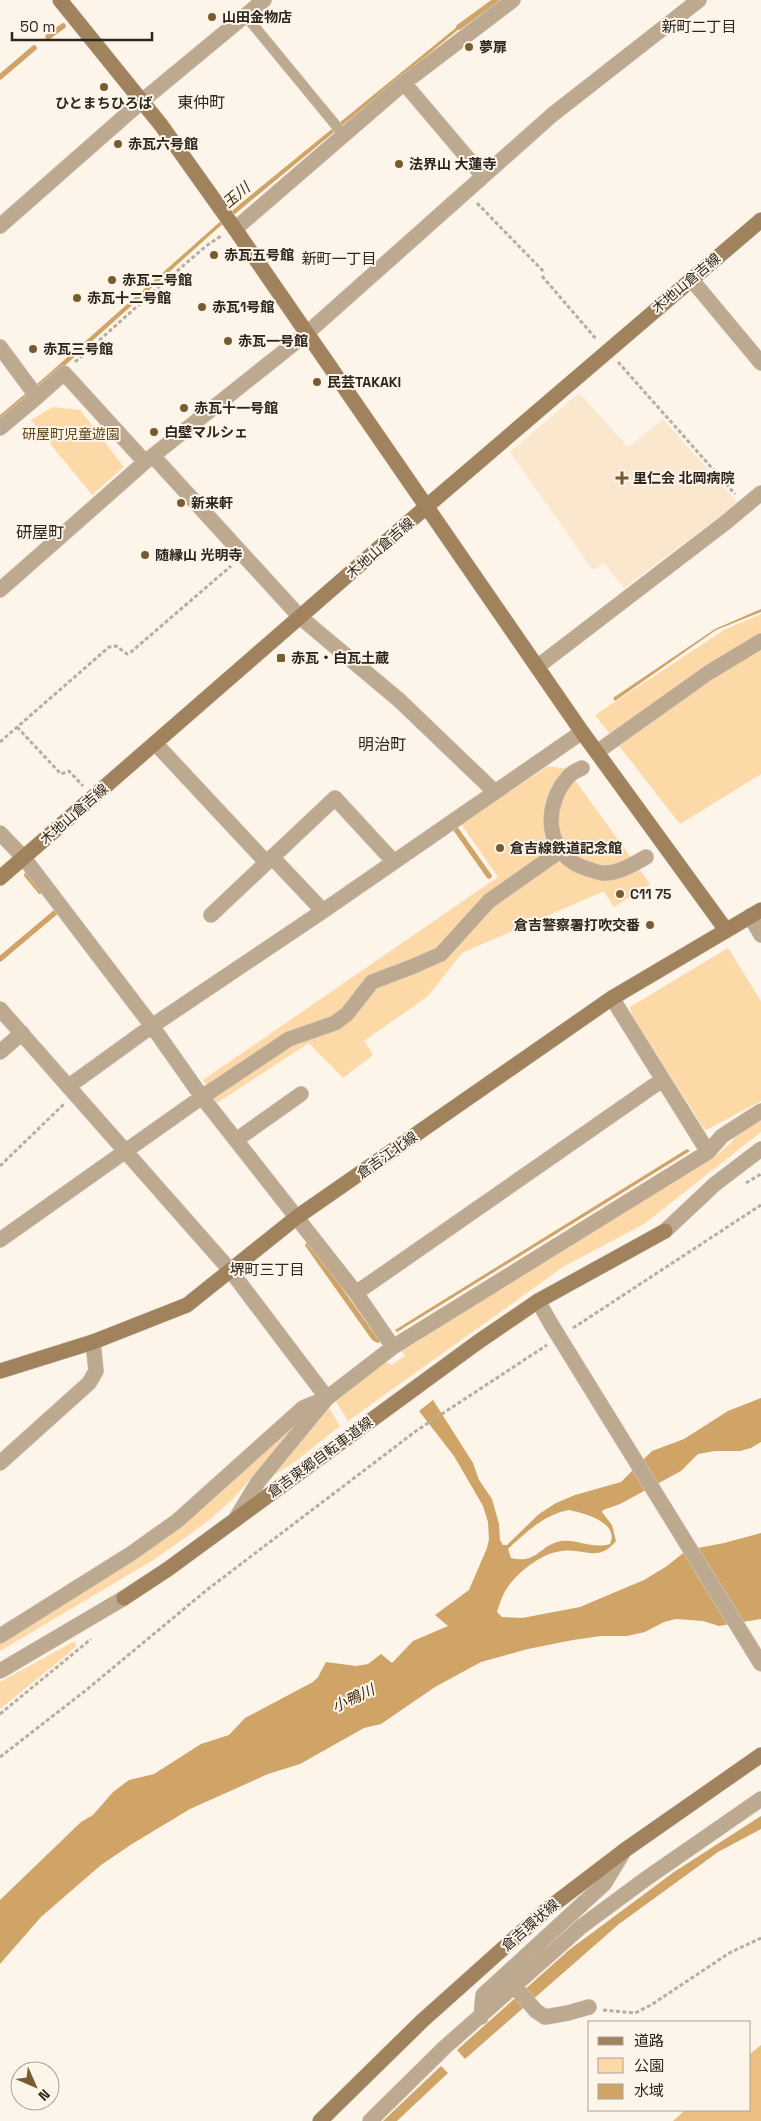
<svg xmlns="http://www.w3.org/2000/svg" width="761" height="2121" font-family="'Space Grotesk','Noto Sans JP',sans-serif">
  <style>
    .built { fill: #fbe7cd }
    .green { fill: #fdd9a8 }
    .forest { fill: #ebbe81 }
    .water { fill: #d0a467; fill-rule: evenodd }
    .lines { fill: none; stroke-linecap: round; stroke-linejoin: round }
    .stream { stroke: #d0a467; stroke-width: 5.5 }
    .lane-casing { stroke: #d8cfc5; stroke-width: 11 }
    .street-casing { stroke: #d8cfc5; stroke-width: 16 }
    .secondary-casing { stroke: #d8cfc5; stroke-width: 16 }
    .path { stroke: #b6ada3; stroke-width: 3; stroke-dasharray: 4 2.5; stroke-linecap: butt }
    .lane { stroke: #bda98f; stroke-width: 10 }
    .street { stroke: #bda98f; stroke-width: 15 }
    .secondary { stroke: #a0835d; stroke-width: 15 }
    .street-bridge-casing { stroke: #d8cfc5; stroke-width: 16; stroke-linecap: butt }
    .street-bridge { stroke: #bda98f; stroke-width: 15 }
    .poi-dot { fill: #795b30; stroke: #fdf4ea; stroke-width: 2 }
    .labels { text-anchor: middle; dominant-baseline: central; stroke-width: 4; stroke-linejoin: round; paint-order: stroke }
    .poi-label { font-size: 14px; font-weight: bold; fill: #2d261c; stroke: #fdf4ea; text-anchor: start }
    .street-label { font-size: 14px; fill: #2d261c; stroke: #fdf4ea }
    .park-label { font-size: 14px; fill: #644616; stroke: #fdf4ea }
    .neighbourhood-label { font-size: 15px; fill: #2d261c; stroke: #fdf4ea }
    .water-label { font-size: 15px; font-style: italic; fill: #3f2c11; stroke: #fdf4ea }
    .quarter-label { font-size: 16px; fill: #2d261c; stroke: #fdf4ea }
  </style>
  <rect width="100%" height="100%" fill="#fdf4ea"/>
  <!-- built -->
  <path class="built" d="M 579,393 L 628,447 L 663,419 L 738,503 L 624,588 L 604,563 L 593,570 L 510,452 Z"/>
  <!-- green -->
  <path class="green" d="M 53,407 L 80,410 L 124,467 L 92,495 L 31,420 Z
    M 761,614 L 761,774 L 680,824 L 595,715 L 724,630 Z
    M 548,766 L 567,769 L 650,884 L 614,907 L 604,891 L 462,953 L 428,996 L 364,1041 L 373,1055 L 343,1078 L 309,1043 L 217,1103 L 203,1080 L 498,877 L 461,824 Z
    M 728,948 L 761,1001 L 761,1101 L 706,1130 L 702,1126 L 632,1015 L 630,1007 Z
    M 761,1117 L 761,1132 L 644,1224 L 563,1267 L 348,1421 L 334,1398 L 383,1359 L 391,1365 L 405,1356 L 401,1349 L 406,1345 L 409,1347 L 460,1313 L 719,1153 L 731,1143 L 740,1129 Z
    M 328,1406 L 340,1426 L 296,1461 L 276,1474 L 273,1473 Z
    M 307,1413 L 233,1499 L 207,1522 L 155,1559 L 0,1651 L 0,1642 L 55,1608 Z
    M 75,1641 L 76,1646 L 70,1652 L 0,1709 L 0,1682 Z"/>
  <!-- forest -->
  <path class="forest" d="M 761,2045 L 761,2121 L 673,2121 L 685,2110 L 750,2110 L 750,2054 Z"/>
  <!-- water -->
  <path class="water" d="M 463,22 L 465,24 L 218,228 L 60,370 L 0,418 L 0,415 L 44,378 L 240,204 Z
    M 761,609 L 761,612 L 716,630 L 615,701 L 613,698 L 715,629 Z
    M 687,1149 L 690,1151 L 397,1332 L 395,1330 Z
    M 761,1398 L 761,1442 L 751,1448 L 740,1451 L 715,1451 L 698,1454 L 681,1471 L 620,1504 L 603,1510 L 602,1512 L 612,1525 L 616,1541 C 598,1563 584,1548 562,1551 C 544,1552 521,1570 510,1584 C 503,1592 500,1603 497,1612 L 502,1617 L 522,1618 L 580,1607 L 644,1580 L 667,1566 L 687,1550 L 724,1543 L 761,1533 L 761,1619 L 719,1626 L 703,1621 L 676,1619 L 664,1622 L 645,1632 L 627,1636 L 601,1636 L 573,1640 L 528,1649 L 481,1662 L 435,1687 L 381,1724 L 364,1728 L 300,1764 L 268,1774 L 190,1809 L 132,1844 L 101,1865 L 41,1917 L 0,1964 L 0,1900 L 81,1822 L 93,1815 L 113,1792 L 129,1780 L 154,1774 L 201,1744 L 229,1735 L 245,1718 L 313,1682 L 318,1677 L 326,1662 L 356,1666 L 368,1664 L 381,1654 L 392,1663 L 413,1641 L 448,1626 L 435,1615 L 469,1590 L 487,1548 L 489,1539 L 488,1522 L 483,1506 L 454,1456 L 419,1411 L 433,1400 L 473,1463 L 479,1480 L 492,1499 L 499,1524 L 500,1540 L 503,1545 L 507,1545 L 539,1514 L 556,1503 L 575,1495 L 621,1482 L 652,1451 L 684,1439 L 728,1411 ZM 569,1510 C 583,1513 620,1522 610,1544 C 591,1550 574,1537 557,1542 C 538,1548 536,1564 511,1558 L 508,1549 C 525,1533 545,1514 569,1510 Z
    M 761,1816 L 761,1829 L 718,1852 L 619,1924 L 465,2059 L 457,2050 L 569,1950 L 674,1872 Z
    M 441,2066 L 448,2073 L 397,2121 L 383,2121 Z"/>
  <g class="lines">
    <!-- stream -->
    <path class="stream" d="M 459,27 L 496,0
      M 48,37 L 63,26
      M 0,77 L 34,48
      M 455,828 L 489,876
      M 27,875 L 40,891
      M 0,959 L 57,911
      M 308,1245 L 374,1338 L 378,1340"/>
    <defs>
      <path id="lane" d="M 245,15 L 343,134"/>
      <path id="street" d="M 404,83 L 482,175
        M 0,226 L 142,101 L 264,0
        M 235,229 L 404,83 L 513,0
        M 691,279 L 761,363
        M 0,347 L 37,397
        M 0,428 L 37,397 L 64,373 L 145,462
        M 153,456 L 300,617 L 399,700 L 495,792
        M 0,590 L 145,462 L 306,334 L 552,115 L 699,0
        M 537,667 L 725,523 L 761,493
        M 155,743 L 266,862
        M 597,752 L 708,673 L 761,641
        M 582,768 C 578,770 572,772 569,776 C 541,806 545,857 588,869 C 592,870 598,873 603,873 C 617,874 634,864 646,857
        M 0,833 L 24,858 L 152,1026 L 202,1097 L 356,1293 L 393,1347
        M 272,857 L 323,911
        M 211,915 L 335,798 L 394,862
        M 750,916 L 761,935
        M 612,998 L 708,1152
        M 0,1009 L 230,1270 L 327,1398 L 258,1482 L 235,1520
        M 0,1052 L 22,1033
        M 69,1086 L 152,1026 L 323,911 L 582,732
        M 236,1140 L 301,1094
        M 665,1231 L 715,1184 L 761,1149
        M 0,1240 L 202,1097 L 289,1039 L 335,1023 L 347,1014 L 372,982 L 414,966 L 441,954 L 489,901 L 560,851
        M 356,1293 L 662,1080
        M 538,1301 L 551,1324
        M 0,1463 L 89,1383 L 96,1371 L 93,1342
        M 0,1636 L 132,1553 L 177,1521 L 303,1408 L 327,1398 L 393,1347 L 708,1152 L 722,1136 L 761,1111
        M 0,1671 L 124,1598
        M 515,1987 L 536,2011 L 545,2017 L 568,2013 L 589,2007
        M 481,2017 L 483,1995 L 604,1884 L 624,1851
        M 370,2121 L 444,2048 L 582,1926 L 647,1878 L 761,1799"/>
      <path id="secondary" d="M 60,0 L 161,125 L 235,229 L 582,732 L 726,930
        M 0,878 L 426,507 L 761,220
        M 0,1371 L 93,1342 L 187,1305 L 297,1217 L 612,998 L 761,910
        M 124,1598 L 168,1569 L 478,1342 L 538,1301 L 665,1231
        M 320,2121 L 422,2021 L 545,1911 L 625,1850 L 761,1755"/>
    </defs>
    <!-- lane casing -->
    <use href="#lane" class="lane-casing"/>
    <!-- street casing -->
    <use href="#street" class="street-casing"/>
    <!-- secondary casing -->
    <use href="#secondary" class="secondary-casing"/>
    <!-- path -->
    <path class="path" d="M 477,203 L 545,273
      M 542,276 L 597,340
      M 75,362 L 162,284 L 206,246 L 221,236
      M 618,362 L 735,494
      M 17,727 L 61,774 L 69,771 L 83,786
      M 0,742 L 109,647 L 116,646 L 127,654 L 131,652 L 231,566
      M 0,1166 L 64,1104
      M 746,1183 L 761,1174
      M 573,1328 L 761,1205
      M 0,1714 L 91,1639
      M 0,1757 L 85,1691 L 208,1589 L 416,1431 L 547,1345
      M 603,2010 L 635,2013 L 651,2005 L 731,1952 L 761,1938"/>
    <!-- lane -->
    <use href="#lane" class="lane"/>
    <!-- street -->
    <use href="#street" class="street"/>
    <!-- secondary -->
    <use href="#secondary" class="secondary"/>
    <defs>
      <path id="street-bridge" d="M 551,1324 L 761,1664"/>
    </defs>
    <!-- street-bridge casing -->
    <use href="#street-bridge" class="street-bridge-casing"/>
    <!-- street-bridge -->
    <use href="#street-bridge" class="street-bridge"/>
  </g>
  <!-- markers -->
  <g class="poi-dot">
    <circle cx="212" cy="17" r="5"/>
    <circle cx="469" cy="47" r="5"/>
    <circle cx="104" cy="87" r="5"/>
    <circle cx="118" cy="144" r="5"/>
    <circle cx="399" cy="164" r="5"/>
    <circle cx="214" cy="255" r="5"/>
    <circle cx="112" cy="280" r="5"/>
    <circle cx="77" cy="298" r="5"/>
    <circle cx="202" cy="307" r="5"/>
    <circle cx="228" cy="341" r="5"/>
    <circle cx="33" cy="349" r="5"/>
    <circle cx="317" cy="382" r="5"/>
    <circle cx="184" cy="408" r="5"/>
    <circle cx="154" cy="432" r="5"/>
    <path d="M619.5 470.5h5v5h5v5h-5v5h-5v-5h-5v-5h5z"/>
    <circle cx="181" cy="503" r="5"/>
    <circle cx="145" cy="555" r="5"/>
    <rect x="276" y="653" width="10" height="10" rx="2.5"/>
    <circle cx="500" cy="848" r="5"/>
    <circle cx="620" cy="894" r="5"/>
    <circle cx="650" cy="925" r="5"/>
  </g>
  <g class="labels">
    <!-- poi labels -->
    <g class="poi-label">
      <text x="222" y="17">山田金物店</text>
      <text x="479" y="47">夢扉</text>
      <text x="104" y="103" text-anchor="middle">ひとまちひろば</text>
      <text x="128" y="144">赤瓦六号館</text>
      <text x="409" y="164">法界山 大蓮寺</text>
      <text x="224" y="255">赤瓦五号館</text>
      <text x="122" y="280">赤瓦二号館</text>
      <text x="87" y="298">赤瓦十二号館</text>
      <text x="212" y="307">赤瓦1号館</text>
      <text x="238" y="341">赤瓦一号館</text>
      <text x="43" y="349">赤瓦三号館</text>
      <text x="327" y="382">民芸TAKAKI</text>
      <text x="194" y="408">赤瓦十一号館</text>
      <text x="164" y="432">白壁マルシェ</text>
      <text x="633" y="478">里仁会 北岡病院</text>
      <text x="191" y="503">新来軒</text>
      <text x="155" y="555">随縁山 光明寺</text>
      <text x="291" y="658">赤瓦・白瓦土蔵</text>
      <text x="510" y="848">倉吉線鉄道記念館</text>
      <text x="630" y="894">C11 75</text>
      <text x="640" y="925" text-anchor="end">倉吉警察署打吹交番</text>
    </g>
    <!-- street labels -->
    <g class="street-label">
      <text transform="translate(686 283) rotate(-40)">木地山倉吉線</text>
      <text transform="translate(380 548) rotate(-41)">木地山倉吉線</text>
      <text transform="translate(74 814) rotate(-41)">木地山倉吉線</text>
      <text transform="translate(387 1155) rotate(-35)">倉吉江北線</text>
      <text transform="translate(320 1457) rotate(-36)">倉吉東郷自転車道線</text>
      <text transform="translate(530 1925) rotate(-41)">倉吉環状線</text>
    </g>
    <!-- park labels -->
    <g class="park-label">
      <text x="71" y="434">研屋町児童遊園</text>
    </g>
    <!-- neighbourhood labels -->
    <g class="neighbourhood-label">
      <text x="699" y="26">新町二丁目</text>
      <text x="339" y="258">新町一丁目</text>
      <text x="267" y="1269">堺町三丁目</text>
    </g>
    <!-- water labels -->
    <g class="water-label">
      <text transform="translate(236 195) rotate(-40)">玉川</text>
      <text transform="translate(353 1698) rotate(-25)">小鴨川</text>
    </g>
    <!-- quarter labels -->
    <g class="quarter-label">
      <text x="201" y="102">東仲町</text>
      <text x="40" y="532">研屋町</text>
      <text x="382" y="744">明治町</text>
    </g>
  </g>
  <!-- legend -->
  <rect x="588" y="2021" width="162" height="90" fill="#fdf4ea" stroke="#aaa298"/>
  <rect x="598" y="2037" width="25" height="8" fill="#a0835d" stroke="#aaa298"/>
  <text x="634" y="2046" font-size="15" fill="#2d261c">道路</text>
  <rect x="598" y="2058" width="25" height="15" fill="#fdd9a8" stroke="#aaa298"/>
  <text x="634" y="2071" font-size="15" fill="#2d261c">公園</text>
  <rect x="598" y="2084" width="25" height="15" fill="#d0a467" stroke="#aaa298"/>
  <text x="634" y="2096" font-size="15" fill="#2d261c">水域</text>
  <!-- north arrow -->
  <g transform="translate(35 2086) rotate(135)"><circle r="24" fill="#fdf4ea" stroke="#aaa298"/>
  <path d="M0-4L9 19L0 12L-9 19Z" fill="#795b30"/>
  <text y="-8" font-size="14" font-weight="bold" text-anchor="middle" fill="#2d261c">N</text>
  </g>
  <!-- scale -->
  <path d="M12 32v8h140v-8" fill="none" stroke="#2d261c" stroke-width="2.5"/>
  <text x="20" y="32" font-size="15" fill="#2d261c" stroke="#fdf4ea" stroke-width="4" paint-order="stroke">50 m</text>
</svg>
